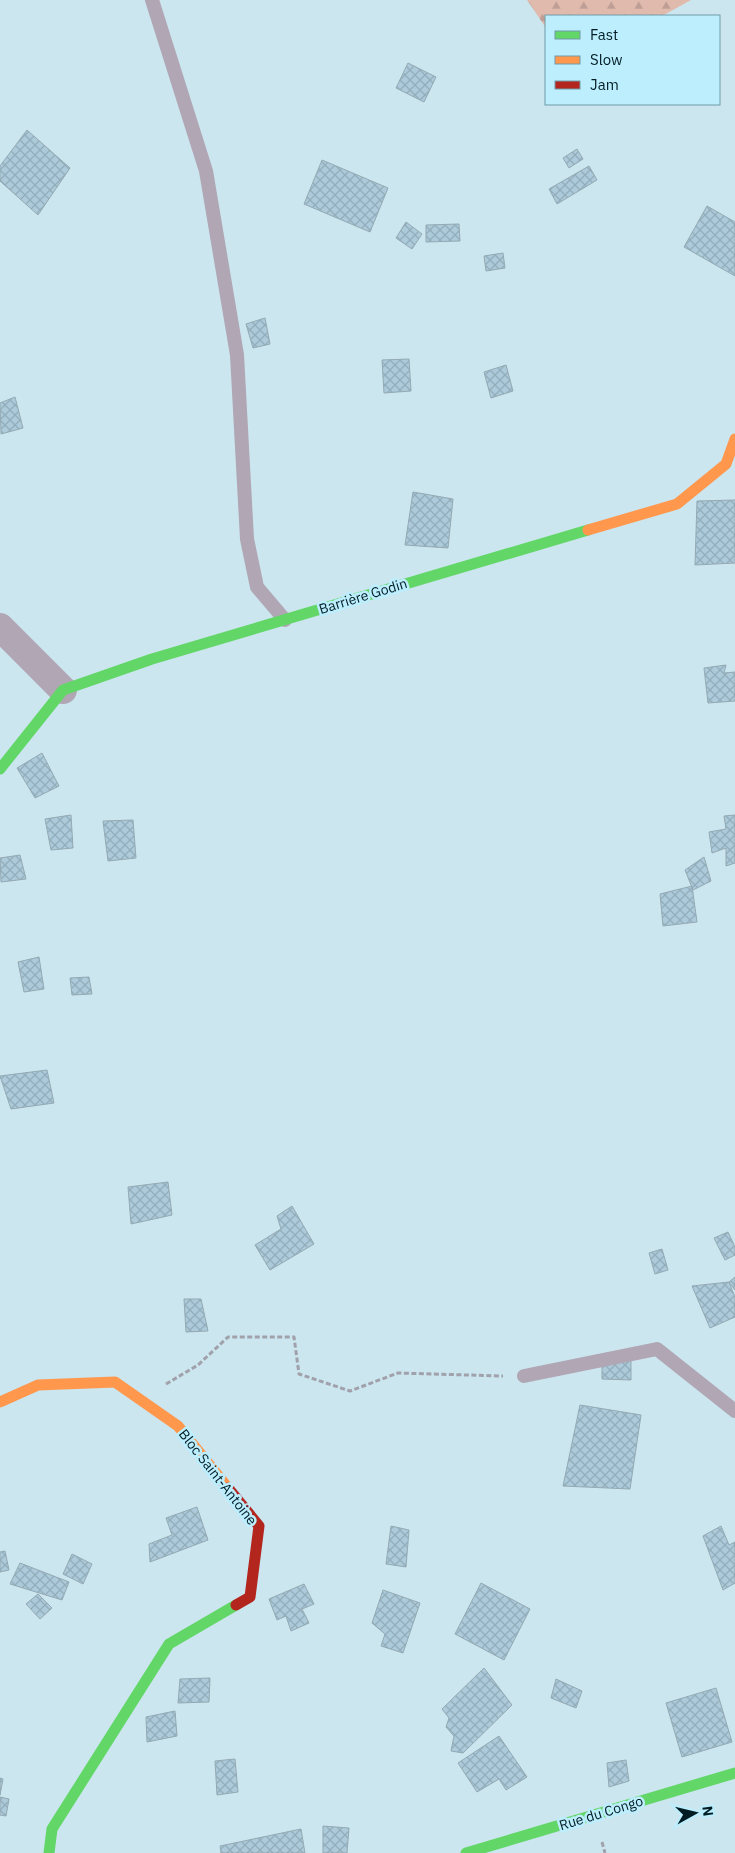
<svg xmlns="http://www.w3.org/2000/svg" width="735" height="1853" font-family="'IBM Plex Sans',sans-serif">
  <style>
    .forest { fill: url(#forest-firs) }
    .building { fill: url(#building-cross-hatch); stroke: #94a9b3 }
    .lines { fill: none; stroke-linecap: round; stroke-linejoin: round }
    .path { stroke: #a0a1ab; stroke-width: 3; stroke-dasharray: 5 2.5; stroke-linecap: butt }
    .lane { stroke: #b0a6b4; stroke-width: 14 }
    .street { stroke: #b0a6b4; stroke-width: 28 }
    .fast { stroke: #63d668; stroke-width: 11 }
    .slow { stroke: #ff974d; stroke-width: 11 }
    .jam { stroke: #b3261e; stroke-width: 11 }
    .labels { text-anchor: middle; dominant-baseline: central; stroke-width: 5; stroke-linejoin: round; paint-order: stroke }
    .street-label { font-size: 14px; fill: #021c23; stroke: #bceefe }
  </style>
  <defs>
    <pattern id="forest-firs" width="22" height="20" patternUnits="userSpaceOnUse" patternTransform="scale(1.25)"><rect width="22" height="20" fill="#e0baad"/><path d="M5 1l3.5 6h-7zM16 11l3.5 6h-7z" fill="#bf9f95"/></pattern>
    <pattern id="building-cross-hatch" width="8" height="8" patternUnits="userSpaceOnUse" patternTransform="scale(1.25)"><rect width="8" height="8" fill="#accada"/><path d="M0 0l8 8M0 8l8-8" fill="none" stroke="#92adbb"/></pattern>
  </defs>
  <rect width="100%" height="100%" fill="#cbe6ef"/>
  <!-- forest -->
  <path class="forest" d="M 527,0 L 691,0 L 662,16 L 546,16 L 546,28 Z"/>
  <!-- building -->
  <path class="building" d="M 408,63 L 436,77 L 424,102 L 396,88 Z
    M 27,130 L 70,168 L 38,215 L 0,181 L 0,166 Z
    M 577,149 L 583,159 L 569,168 L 563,158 Z
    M 322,160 L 388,188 L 370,232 L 304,204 Z
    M 589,166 L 597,180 L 557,204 L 549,189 Z
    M 707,206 L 735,222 L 735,276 L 684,247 Z
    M 406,222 L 422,234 L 412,249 L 396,238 Z
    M 459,224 L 460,241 L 426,242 L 426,225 Z
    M 503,253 L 505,268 L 486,271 L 484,256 Z
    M 265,318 L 270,344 L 253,348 L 246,324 Z
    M 409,359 L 411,391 L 384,393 L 382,360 Z
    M 506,365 L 513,391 L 491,398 L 484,372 Z
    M 15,397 L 23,428 L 1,434 L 0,403 Z
    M 413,492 L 453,499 L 448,548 L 405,545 Z
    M 735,500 L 735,563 L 695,565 L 697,501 Z
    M 726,665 L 724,673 L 735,672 L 735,701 L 708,703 L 704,668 Z
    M 42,753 L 59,786 L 35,798 L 17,768 Z
    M 71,815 L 73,848 L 51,850 L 45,819 Z
    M 735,815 L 735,863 L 726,866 L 726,848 L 712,853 L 709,832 L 726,829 L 724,816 Z
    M 133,820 L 136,858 L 108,861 L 103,821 Z
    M 20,855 L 26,879 L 1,882 L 0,858 Z
    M 704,857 L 711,881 L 693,890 L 685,870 Z
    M 692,886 L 697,922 L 663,926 L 660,894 Z
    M 39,957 L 44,989 L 24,992 L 18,962 Z
    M 89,977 L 92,994 L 72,995 L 70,978 Z
    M 47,1070 L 54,1103 L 11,1109 L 0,1076 Z
    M 168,1182 L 172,1215 L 131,1224 L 128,1187 Z
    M 292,1206 L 314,1244 L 270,1270 L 255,1245 L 281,1229 L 277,1216 Z
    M 728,1232 L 735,1247 L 735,1255 L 725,1260 L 714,1238 Z
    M 662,1249 L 668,1270 L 655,1274 L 649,1253 Z
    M 735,1277 L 735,1290 L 729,1282 Z
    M 729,1282 L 735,1297 L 735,1317 L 710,1328 L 692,1286 Z
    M 184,1299 L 201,1299 L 208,1331 L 186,1332 Z
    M 602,1360 L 631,1360 L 631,1380 L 602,1379 Z
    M 580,1405 L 641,1415 L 630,1489 L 563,1486 Z
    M 197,1507 L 208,1540 L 150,1562 L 149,1544 L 172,1535 L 166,1518 Z
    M 391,1526 L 409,1530 L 406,1567 L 386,1564 Z
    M 721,1526 L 729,1545 L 735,1542 L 735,1583 L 723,1590 L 703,1536 Z
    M 5,1551 L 9,1570 L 0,1572 L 0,1552 Z
    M 72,1554 L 92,1564 L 83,1584 L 63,1574 Z
    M 20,1563 L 69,1582 L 62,1600 L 10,1584 Z
    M 481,1583 L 530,1609 L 504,1660 L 455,1634 Z
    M 304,1584 L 314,1604 L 302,1609 L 309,1623 L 291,1631 L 286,1616 L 277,1620 L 269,1599 Z
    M 383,1590 L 420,1603 L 403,1653 L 381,1646 L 385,1634 L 372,1623 Z
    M 38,1594 L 52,1608 L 40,1619 L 26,1604 Z
    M 484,1668 L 512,1705 L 463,1753 L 451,1751 L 454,1736 L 446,1727 L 449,1718 L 442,1709 Z
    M 210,1678 L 209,1702 L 178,1703 L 180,1679 Z
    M 556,1679 L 582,1691 L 576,1708 L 551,1698 Z
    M 716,1688 L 732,1742 L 682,1757 L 666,1703 Z
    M 175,1711 L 177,1736 L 147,1742 L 146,1717 Z
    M 499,1736 L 527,1777 L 506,1790 L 499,1779 L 477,1792 L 458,1763 Z
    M 235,1759 L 238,1792 L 217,1795 L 215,1761 Z
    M 626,1760 L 629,1781 L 609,1787 L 607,1763 Z
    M 0,1778 L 3,1779 L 0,1795 Z
    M 0,1797 L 9,1799 L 6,1816 L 0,1815 Z
    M 323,1826 L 349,1828 L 347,1853 L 323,1853 Z
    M 301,1829 L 305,1853 L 221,1853 L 220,1846 Z"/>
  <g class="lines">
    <!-- path -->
    <path class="path" d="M 166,1384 L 198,1365 L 228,1337 L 294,1337 L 299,1374 L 350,1391 L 398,1373 L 503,1376
      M 602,1842 L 605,1853"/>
    <!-- lane -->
    <path class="lane" d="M 152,0 L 206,171 L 237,355 L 247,539 L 257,587 L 285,620
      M 524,1376 L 657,1349 L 735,1411"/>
    <!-- street -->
    <path class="street" d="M 0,627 L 63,690"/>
    <!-- fast -->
    <path class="fast" d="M 0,769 L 63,690 L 152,659 L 588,530
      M 49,1853 L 52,1829 L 169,1644 L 236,1605
      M 466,1853 L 735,1773"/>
    <!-- slow -->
    <path class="slow" d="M 588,530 L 677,504 L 726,464 L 735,439
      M 0,1402 L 38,1385 L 115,1382 L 178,1426 L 228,1488"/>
    <!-- jam -->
    <path class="jam" d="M 228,1488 L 259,1526 L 250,1597 L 236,1605"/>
  </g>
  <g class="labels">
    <!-- street labels -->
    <g class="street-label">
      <text transform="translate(363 596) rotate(-17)">Barrière Godin</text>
      <text transform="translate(218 1477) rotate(52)">Bloc Saint-Antoine</text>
      <text transform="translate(601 1813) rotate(-17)">Rue du Congo</text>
    </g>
  </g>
  <!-- legend -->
  <rect x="545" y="15" width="175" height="90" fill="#bceefe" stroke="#729aa6"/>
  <rect x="555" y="31" width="25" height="8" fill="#63d668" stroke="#729aa6"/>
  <text x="590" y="40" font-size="15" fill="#021c23">Fast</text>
  <rect x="555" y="56" width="25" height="8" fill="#ff974d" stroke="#729aa6"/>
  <text x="590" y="65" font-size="15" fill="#021c23">Slow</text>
  <rect x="555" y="81" width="25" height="8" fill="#b3261e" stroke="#729aa6"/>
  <text x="590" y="90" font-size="15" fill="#021c23">Jam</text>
  <!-- north arrow -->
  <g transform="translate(695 1813) rotate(82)" stroke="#bceefe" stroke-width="4" paint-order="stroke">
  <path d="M0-4L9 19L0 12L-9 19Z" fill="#021c23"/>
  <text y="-8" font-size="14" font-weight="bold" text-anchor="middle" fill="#021c23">N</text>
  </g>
</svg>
